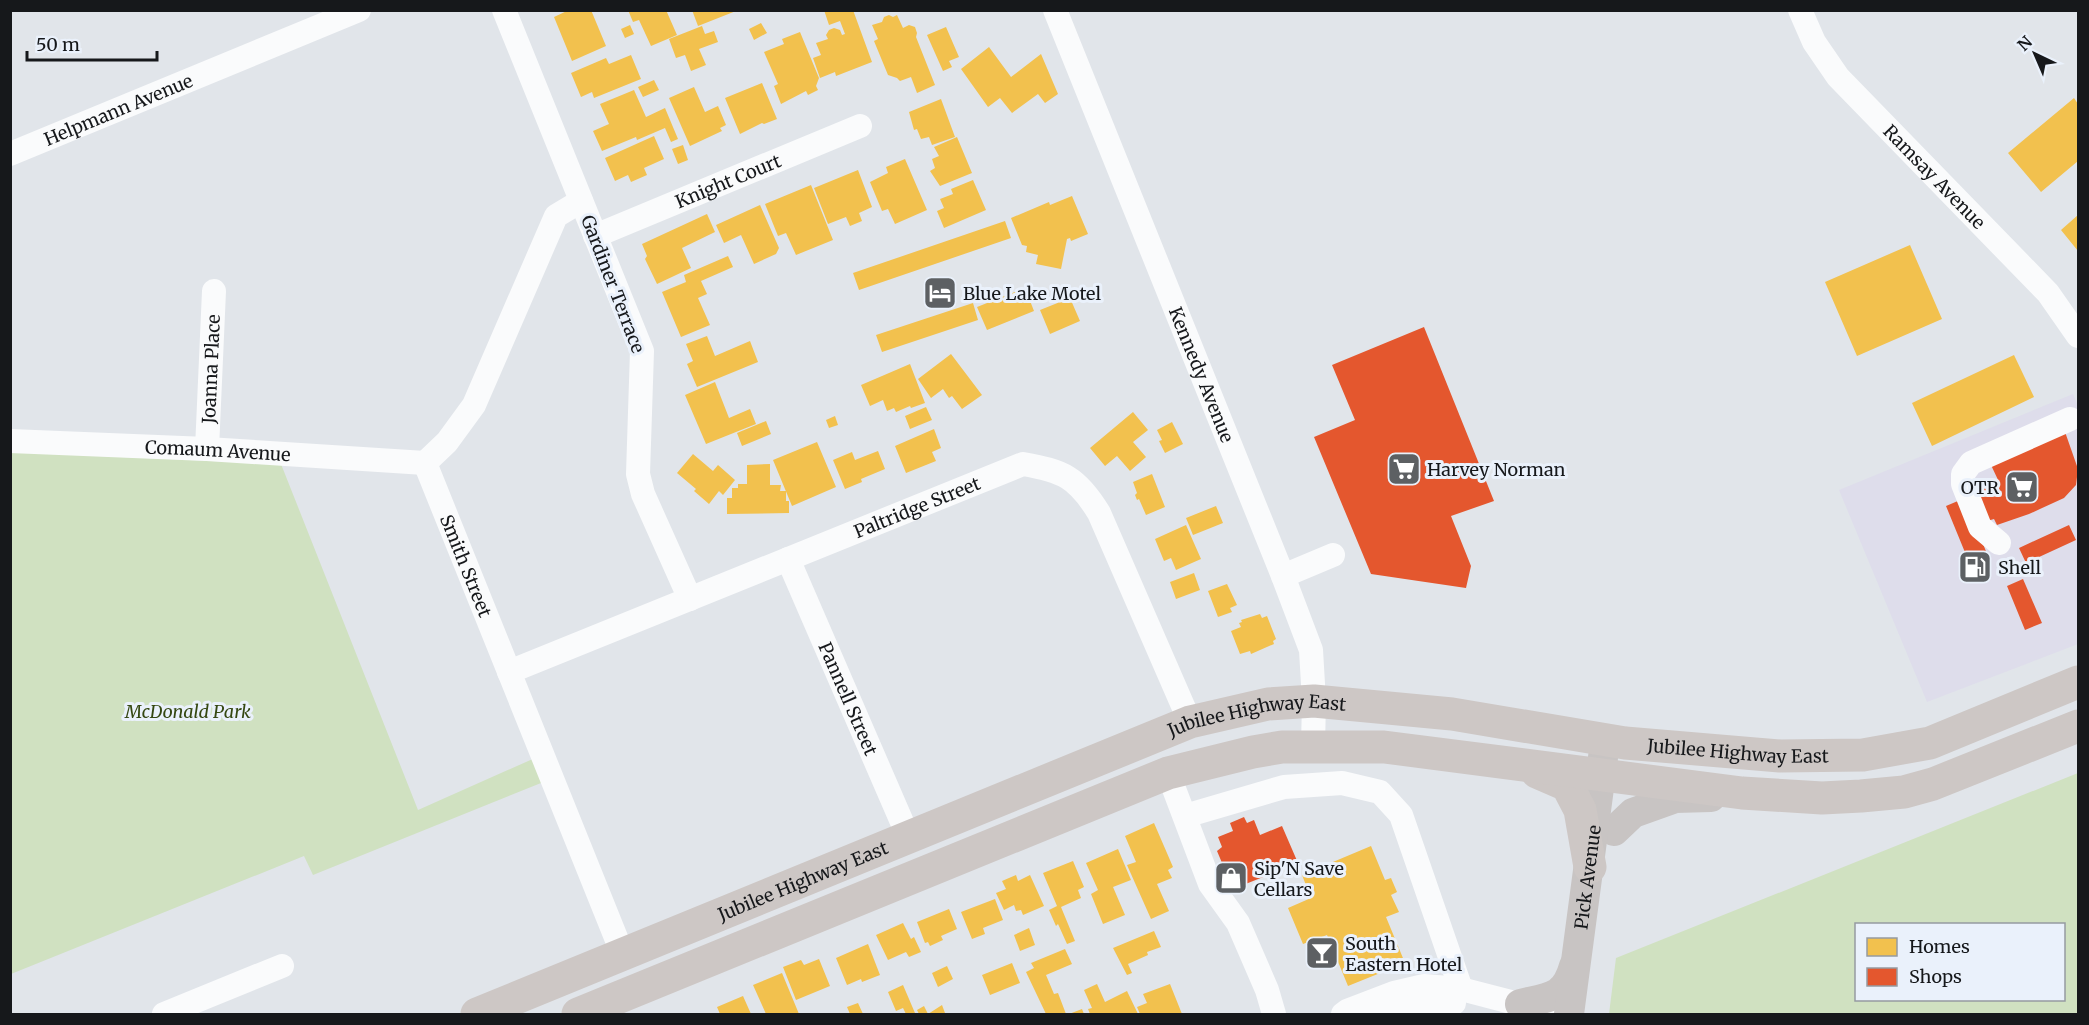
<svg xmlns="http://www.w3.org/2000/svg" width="2089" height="1025" font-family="Merriweather,serif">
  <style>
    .commercial { fill: #deddeb }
    .green { fill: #d0e1c1; fill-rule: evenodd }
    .homes { fill: #f2c14e }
    .shops { fill: #e4572e }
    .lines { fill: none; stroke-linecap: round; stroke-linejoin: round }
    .minor { stroke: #fafbfc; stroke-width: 24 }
    .major { stroke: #c8c4c3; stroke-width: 30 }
    .highway { stroke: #cdc7c5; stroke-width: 33 }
    .labels { text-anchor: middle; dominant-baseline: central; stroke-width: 6; stroke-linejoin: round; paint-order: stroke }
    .street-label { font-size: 18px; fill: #16181b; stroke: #eaf1fb }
    .poi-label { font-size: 18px; fill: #16181b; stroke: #eaf1fb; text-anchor: start }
    .park-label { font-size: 18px; font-style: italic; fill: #354812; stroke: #eaf1fb }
  </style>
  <rect width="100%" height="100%" fill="#e1e5ea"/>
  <!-- commercial -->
  <path class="commercial" d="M 2073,394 L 2078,406 L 2078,644 L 1927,702 L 1839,490 Z"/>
  <!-- green -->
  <path class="green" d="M 11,452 L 281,464 L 418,810 L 535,758 L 546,781 L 313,875 L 304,856 L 11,974 Z
    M 2078,773 L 2078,1014 L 1609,1014 L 1616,958 ZM 2064,924 L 2064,1000 L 1856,1000 L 1856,924 Z"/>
  <!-- homes -->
  <path class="homes" d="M 569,10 L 591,10 L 606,46 L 572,61 L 554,17 Z
    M 628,10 L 666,10 L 677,35 L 651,46 L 639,20 L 633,22 Z
    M 692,10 L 736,10 L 736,11 L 698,26 Z
    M 824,10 L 853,10 L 872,62 L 836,76 L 835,72 L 820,78 L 813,58 L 821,55 L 816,43 L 828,39 L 826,35 L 829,30 L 834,28 L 840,30 L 842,35 L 845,34 L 840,21 L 829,25 Z
    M 889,15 L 893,17 L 897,15 L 903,28 L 909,25 L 915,27 L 917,33 L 916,37 L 935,85 L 917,93 L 911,77 L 900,81 L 897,78 L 888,75 L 874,41 L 878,39 L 872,25 L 882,22 L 884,17 Z
    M 761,23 L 767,33 L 754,40 L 749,29 Z
    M 630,25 L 634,34 L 625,38 L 621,29 Z
    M 702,26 L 705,34 L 714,31 L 718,42 L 699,49 L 706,65 L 691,71 L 685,55 L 676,58 L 669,39 Z
    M 946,27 L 959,57 L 949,61 L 952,67 L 943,71 L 927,35 Z
    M 800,32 L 819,78 L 816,86 L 818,90 L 808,95 L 806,91 L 781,104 L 774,86 L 778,84 L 764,52 L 784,44 L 782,39 Z
    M 989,47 L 1011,77 L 1041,54 L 1058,94 L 1045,103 L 1038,94 L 1012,113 L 1000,98 L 988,107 L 961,69 Z
    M 631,55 L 641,79 L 594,98 L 592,92 L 581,97 L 571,73 L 606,58 L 609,64 Z
    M 654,80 L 659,90 L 643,97 L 638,87 Z
    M 762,83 L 777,119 L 764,124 L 762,123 L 740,134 L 725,98 Z
    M 694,87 L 705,112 L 718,106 L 726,125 L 720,128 L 722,131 L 690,146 L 669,98 Z
    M 634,90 L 646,117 L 665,108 L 678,139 L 671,142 L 665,128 L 637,140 L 636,137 L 602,151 L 593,131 L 609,124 L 600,104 Z
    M 2074,98 L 2078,104 L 2078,161 L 2041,192 L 2008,153 Z
    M 941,99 L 955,137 L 932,145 L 929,137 L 921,139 L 917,129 L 914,130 L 909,112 Z
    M 654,136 L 664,159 L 644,168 L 647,175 L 631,182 L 628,175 L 615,181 L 605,158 Z
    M 957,137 L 972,173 L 940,186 L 930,171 L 935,168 L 932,159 L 939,156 L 934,147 Z
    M 683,145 L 688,160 L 678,164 L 672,149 Z
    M 905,159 L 927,210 L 895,224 L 888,209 L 882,211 L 870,182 L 888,173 L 886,167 Z
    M 858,170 L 872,207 L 859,213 L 862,221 L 850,226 L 846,217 L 828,224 L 814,188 Z
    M 973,180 L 986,210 L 944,228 L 937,211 L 944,208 L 940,199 L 953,194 L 951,189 Z
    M 811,185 L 833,240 L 796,255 L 786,233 L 778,236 L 765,204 Z
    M 1072,196 L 1088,234 L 1071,241 L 1070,238 L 1067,239 L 1061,269 L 1036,264 L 1038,255 L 1026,252 L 1027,246 L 1022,245 L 1011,218 L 1049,202 L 1050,205 Z
    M 760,205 L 779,248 L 776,254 L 754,264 L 741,235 L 724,243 L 716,225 Z
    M 707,214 L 715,232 L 682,248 L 691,268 L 657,284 L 645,259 L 647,256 L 642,244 Z
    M 2078,215 L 2078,251 L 2061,230 Z
    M 1005,221 L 1011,238 L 859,290 L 853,273 Z
    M 1910,245 L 1942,319 L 1857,356 L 1825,282 Z
    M 728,256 L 733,267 L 701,281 L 707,294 L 698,298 L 710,325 L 681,337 L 662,292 L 686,282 L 684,275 Z
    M 1025,288 L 1034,311 L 987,330 L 977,307 Z
    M 1070,298 L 1080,321 L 1050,334 L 1040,310 Z
    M 973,303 L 978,320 L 882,352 L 876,335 Z
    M 707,336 L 715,356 L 750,341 L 758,362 L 697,387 L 687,364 L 693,361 L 686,344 Z
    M 951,354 L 982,395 L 962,409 L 952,396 L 949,398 L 943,389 L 931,398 L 918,379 Z
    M 2014,355 L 2034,397 L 1932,446 L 1912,403 Z
    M 910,364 L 925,403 L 911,408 L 910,406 L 896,412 L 894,408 L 887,411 L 883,400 L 870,406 L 861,385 Z
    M 715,382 L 729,418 L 750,409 L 756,424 L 706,444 L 685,395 Z
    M 926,407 L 932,420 L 910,429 L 905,416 Z
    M 1133,412 L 1148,430 L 1133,442 L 1146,457 L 1130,471 L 1117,456 L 1105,466 L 1090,448 Z
    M 835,416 L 838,425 L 829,428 L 826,420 Z
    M 766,421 L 771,434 L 742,446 L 737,433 Z
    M 1172,422 L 1183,444 L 1165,453 L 1159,441 L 1162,440 L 1157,430 Z
    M 934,429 L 941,448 L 932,452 L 936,461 L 906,473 L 895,446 Z
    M 817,442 L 836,487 L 792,506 L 773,460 Z
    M 878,451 L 885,469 L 861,479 L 862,482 L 845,489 L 833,460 L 852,452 L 855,460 Z
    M 693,454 L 713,471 L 718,465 L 735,480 L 723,495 L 719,491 L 709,504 L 694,491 L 696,489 L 677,473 Z
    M 770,464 L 770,485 L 781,485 L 780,491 L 786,491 L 786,501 L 789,501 L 789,513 L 727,514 L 727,498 L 732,498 L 732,488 L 738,488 L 738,484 L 747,484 L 747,465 Z
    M 1152,474 L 1165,507 L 1146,515 L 1139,499 L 1137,500 L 1135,495 L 1137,493 L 1133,482 Z
    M 1216,506 L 1223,523 L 1193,535 L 1186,518 Z
    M 1186,525 L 1201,559 L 1176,570 L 1171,558 L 1164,561 L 1155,539 Z
    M 1194,573 L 1200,590 L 1176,599 L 1170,582 Z
    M 1227,584 L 1237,605 L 1230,608 L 1232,612 L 1218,617 L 1208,591 Z
    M 1260,614 L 1262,618 L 1267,616 L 1276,639 L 1273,641 L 1274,644 L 1251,654 L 1250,651 L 1240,654 L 1231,631 L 1241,627 L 1239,623 L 1242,622 L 1241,620 Z
    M 1154,823 L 1173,867 L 1168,870 L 1172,878 L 1157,884 L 1169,911 L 1151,919 L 1127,865 L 1136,862 L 1125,836 Z
    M 1371,846 L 1385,880 L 1391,878 L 1397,892 L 1391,895 L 1399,912 L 1386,917 L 1405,963 L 1348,986 L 1327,935 L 1303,944 L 1288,908 L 1311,898 L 1302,875 Z
    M 1118,849 L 1131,880 L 1113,887 L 1125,915 L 1103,924 L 1091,894 L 1098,890 L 1086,863 Z
    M 1073,861 L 1084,887 L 1078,890 L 1081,898 L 1061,907 L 1075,941 L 1067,944 L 1058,924 L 1056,926 L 1049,910 L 1057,906 L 1043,873 Z
    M 1016,875 L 1018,881 L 1030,875 L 1044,906 L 1023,915 L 1021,910 L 1016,911 L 1014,905 L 1004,910 L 996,893 L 1006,889 L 1002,881 Z
    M 995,899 L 1003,920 L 983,928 L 985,934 L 972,939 L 961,912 Z
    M 949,909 L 957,929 L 941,936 L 943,940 L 930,946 L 928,942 L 925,943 L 917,922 Z
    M 903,923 L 911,939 L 914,937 L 921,952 L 909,957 L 906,952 L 888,960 L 876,935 Z
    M 1029,928 L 1035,945 L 1020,951 L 1014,935 Z
    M 1154,931 L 1161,947 L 1147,952 L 1148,955 L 1128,964 L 1132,973 L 1127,975 L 1113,948 Z
    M 868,944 L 880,975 L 862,982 L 861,979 L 847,985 L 836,958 Z
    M 1065,949 L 1072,964 L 1046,975 L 1054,994 L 1058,993 L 1066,1014 L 1046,1014 L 1026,972 L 1034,968 L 1031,963 Z
    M 819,959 L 830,986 L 796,1000 L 783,967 L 801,960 L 804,965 Z
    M 1012,963 L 1020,983 L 990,995 L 982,975 Z
    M 947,966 L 953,979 L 938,987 L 932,973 Z
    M 782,973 L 799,1014 L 766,1014 L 753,985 Z
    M 1097,984 L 1105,1002 L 1127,991 L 1138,1014 L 1090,1014 L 1088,1009 L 1092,1008 L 1084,990 Z
    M 1170,984 L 1182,1014 L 1140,1014 L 1137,1007 L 1147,1003 L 1143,994 Z
    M 903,985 L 915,1013 L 911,1014 L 906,1014 L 903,1008 L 896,1011 L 888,992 Z
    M 743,996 L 751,1014 L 720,1014 L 717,1007 Z
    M 858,1003 L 863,1014 L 850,1014 L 847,1007 Z
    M 942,1005 L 945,1013 L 942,1014 L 919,1014 L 917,1010 L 924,1006 L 928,1014 Z
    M 1082,1009 L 1084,1014 L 1069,1014 Z"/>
  <!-- shops -->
  <path class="shops" d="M 1424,327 L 1494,501 L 1451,516 L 1471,566 L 1466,588 L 1371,574 L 1314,437 L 1355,420 L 1332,365 Z
    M 2064,429 L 2078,469 L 2076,485 L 2064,498 L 2029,514 L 1997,525 L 1994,519 L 1987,521 L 1975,492 L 1999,482 L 1991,465 Z
    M 1965,498 L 1989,559 L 1971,567 L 1946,506 Z
    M 2069,525 L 2076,540 L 2026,563 L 2019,548 Z
    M 2023,579 L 2042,623 L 2025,630 L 2007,586 Z
    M 1244,817 L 1247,823 L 1254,820 L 1260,835 L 1282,826 L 1298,863 L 1233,889 L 1217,851 L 1222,847 L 1218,837 L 1233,831 L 1230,823 Z"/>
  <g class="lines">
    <!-- minor -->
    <g class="minor">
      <path d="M 504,10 L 642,351 L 638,474 L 643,494 L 690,599"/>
      <path id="s1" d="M 1055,10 L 1283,576 L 1311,650 L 1314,701 L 1313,746"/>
      <path id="s2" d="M 1800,10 L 1814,42 L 1838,77 L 2048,293 L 2078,336"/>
      <path id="s3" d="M 10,154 L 359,10"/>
      <path id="s4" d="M 581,201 L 556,216 L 474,405 L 447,442 L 425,463 L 623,955"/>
      <path id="s5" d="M 595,236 L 860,126"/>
      <path id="s6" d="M 10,441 L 207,449 L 425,463"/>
      <path id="s7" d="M 207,449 L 214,291"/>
      <path d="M 1999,543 L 1980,527 L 1963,484 L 1963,474 L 1971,463 L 2070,419"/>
      <path id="s8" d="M 788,559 L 908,836"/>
      <path d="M 1283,576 L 1333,555"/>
      <path id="s9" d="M 509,672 L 1023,464 C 1063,471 1077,477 1099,513 L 1190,722"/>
      <path d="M 1168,773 L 1210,884 L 1238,923 L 1267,990 L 1274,1014"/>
      <path d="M 1185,816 L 1284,787 L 1342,783 L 1380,792 L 1401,815 L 1461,989"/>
      <path d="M 164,1014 L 282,966"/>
      <path d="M 1343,1014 L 1347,1011 L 1394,993 L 1424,986 L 1461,989 L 1557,1014"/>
      <path d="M 1387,1014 L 1423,1003 L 1454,1003"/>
    </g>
    <!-- major -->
    <g class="major">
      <path d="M 1614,831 L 1633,813 L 1675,798 L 1711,797"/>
      <path d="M 1520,1004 C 1550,997 1565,998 1574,966"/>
      <path id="s10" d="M 1569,1014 L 1604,750"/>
    </g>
    <!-- highway -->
    <g class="highway">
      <path d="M 1537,772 L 1567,785 L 1580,810 L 1590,867"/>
      <path id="s11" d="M 477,1014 L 1190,722 L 1268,704 L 1314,701 L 1452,714 L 1625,743 L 1780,756 L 1863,755 L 1930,743 L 2078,682"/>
      <path d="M 578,1014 L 1168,773 L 1253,752 L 1282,747 L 1384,747 L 1742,793 L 1822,798 L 1861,796 L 1904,792 L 1933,784 L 2078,726"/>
    </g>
  </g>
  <!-- icons -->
  <defs>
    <symbol id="hotel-square" viewBox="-11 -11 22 22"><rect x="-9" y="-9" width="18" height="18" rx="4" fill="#5d6063" stroke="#eaf1fb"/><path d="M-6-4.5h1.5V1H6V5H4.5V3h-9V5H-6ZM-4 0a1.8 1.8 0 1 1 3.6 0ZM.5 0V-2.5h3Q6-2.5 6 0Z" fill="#fff"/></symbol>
    <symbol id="supermarket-square" viewBox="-11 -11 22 22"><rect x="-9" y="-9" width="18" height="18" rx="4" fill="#5d6063" stroke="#eaf1fb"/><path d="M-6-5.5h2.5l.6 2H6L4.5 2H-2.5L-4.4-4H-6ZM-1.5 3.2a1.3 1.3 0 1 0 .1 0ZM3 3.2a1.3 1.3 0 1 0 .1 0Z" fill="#fff"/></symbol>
    <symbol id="fuel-square" viewBox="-11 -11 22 22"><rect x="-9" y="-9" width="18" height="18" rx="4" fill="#5d6063" stroke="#eaf1fb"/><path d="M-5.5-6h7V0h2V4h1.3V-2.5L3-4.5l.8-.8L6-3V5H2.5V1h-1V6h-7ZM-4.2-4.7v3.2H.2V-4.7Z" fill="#fff"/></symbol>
    <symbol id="shop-square" viewBox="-11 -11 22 22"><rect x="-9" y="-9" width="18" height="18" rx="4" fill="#5d6063" stroke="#eaf1fb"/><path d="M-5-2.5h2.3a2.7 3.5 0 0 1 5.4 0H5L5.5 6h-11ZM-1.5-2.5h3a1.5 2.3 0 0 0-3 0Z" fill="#fff"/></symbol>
    <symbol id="bar-square" viewBox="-11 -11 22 22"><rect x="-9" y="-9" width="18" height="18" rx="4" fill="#5d6063" stroke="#eaf1fb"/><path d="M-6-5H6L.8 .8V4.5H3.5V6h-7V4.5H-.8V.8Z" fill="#fff"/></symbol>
  </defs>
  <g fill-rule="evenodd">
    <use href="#hotel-square" x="921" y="274" width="38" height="38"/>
    <use href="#supermarket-square" x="1385" y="450" width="38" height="38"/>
    <use href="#supermarket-square" x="2003" y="468" width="38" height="38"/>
    <use href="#fuel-square" x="1956" y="548" width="38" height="38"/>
    <use href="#shop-square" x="1212" y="859" width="38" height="38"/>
    <use href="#bar-square" x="1303" y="934" width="38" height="38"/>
  </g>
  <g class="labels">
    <!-- street labels -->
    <g class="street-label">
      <text stroke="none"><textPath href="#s3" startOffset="117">Helpmann Avenue</textPath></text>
      <text stroke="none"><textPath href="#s2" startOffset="216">Ramsay Avenue</textPath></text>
      <text stroke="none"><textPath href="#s5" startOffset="144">Knight Court</textPath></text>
      <text transform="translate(613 284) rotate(69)">Gardiner Terrace</text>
      <text stroke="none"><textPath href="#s7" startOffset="80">Joanna Place</textPath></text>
      <text stroke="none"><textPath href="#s1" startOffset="393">Kennedy Avenue</textPath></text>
      <text stroke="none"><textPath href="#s6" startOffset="208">Comaum Avenue</textPath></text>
      <text stroke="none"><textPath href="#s9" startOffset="440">Paltridge Street</textPath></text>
      <text stroke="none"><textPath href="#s4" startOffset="422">Smith Street</textPath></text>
      <text stroke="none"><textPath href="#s8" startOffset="152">Pannell Street</textPath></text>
      <text stroke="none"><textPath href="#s11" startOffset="838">Jubilee Highway East</textPath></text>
      <text stroke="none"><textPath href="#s11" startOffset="1324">Jubilee Highway East</textPath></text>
      <text stroke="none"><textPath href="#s10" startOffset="138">Pick Avenue</textPath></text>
      <text stroke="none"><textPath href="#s11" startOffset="352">Jubilee Highway East</textPath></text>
    </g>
    <!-- poi labels -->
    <g class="poi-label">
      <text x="963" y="293">Blue Lake Motel</text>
      <text x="1427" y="469">Harvey Norman</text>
      <text x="1999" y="487" text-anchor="end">OTR</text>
      <text x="1998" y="567">Shell</text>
      <text x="1254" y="868">Sip'N Save<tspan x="1254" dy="21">Cellars</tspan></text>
      <text x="1345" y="943">South<tspan x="1345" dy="21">Eastern Hotel</tspan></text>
    </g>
    <!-- park labels -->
    <g class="park-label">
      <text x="188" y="711">McDonald Park</text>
    </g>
  </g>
  <!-- border -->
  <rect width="2089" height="1025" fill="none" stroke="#16181b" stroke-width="24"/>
  <!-- legend -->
  <rect x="1855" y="923" width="210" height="78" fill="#eaf1fb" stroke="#959aa1" stroke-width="1.5"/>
  <rect x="1867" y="938" width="30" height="18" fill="#f2c14e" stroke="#959aa1" stroke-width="1.5"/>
  <text x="1909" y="953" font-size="18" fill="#16181b">Homes</text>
  <rect x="1867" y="968" width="30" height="18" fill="#e4572e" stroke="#959aa1" stroke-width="1.5"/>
  <text x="1909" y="983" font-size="18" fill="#16181b">Shops</text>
  <!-- north arrow -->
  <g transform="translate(2035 54) rotate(316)" stroke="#eaf1fb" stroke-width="4.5" paint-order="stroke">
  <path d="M0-4.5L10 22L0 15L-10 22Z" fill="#16181b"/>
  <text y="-9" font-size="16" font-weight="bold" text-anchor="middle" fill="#16181b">N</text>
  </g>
  <!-- scale -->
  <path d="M27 51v9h130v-9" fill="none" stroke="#16181b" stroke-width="3"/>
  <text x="36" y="51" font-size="18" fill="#16181b" stroke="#eaf1fb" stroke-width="4.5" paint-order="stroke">50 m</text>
</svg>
